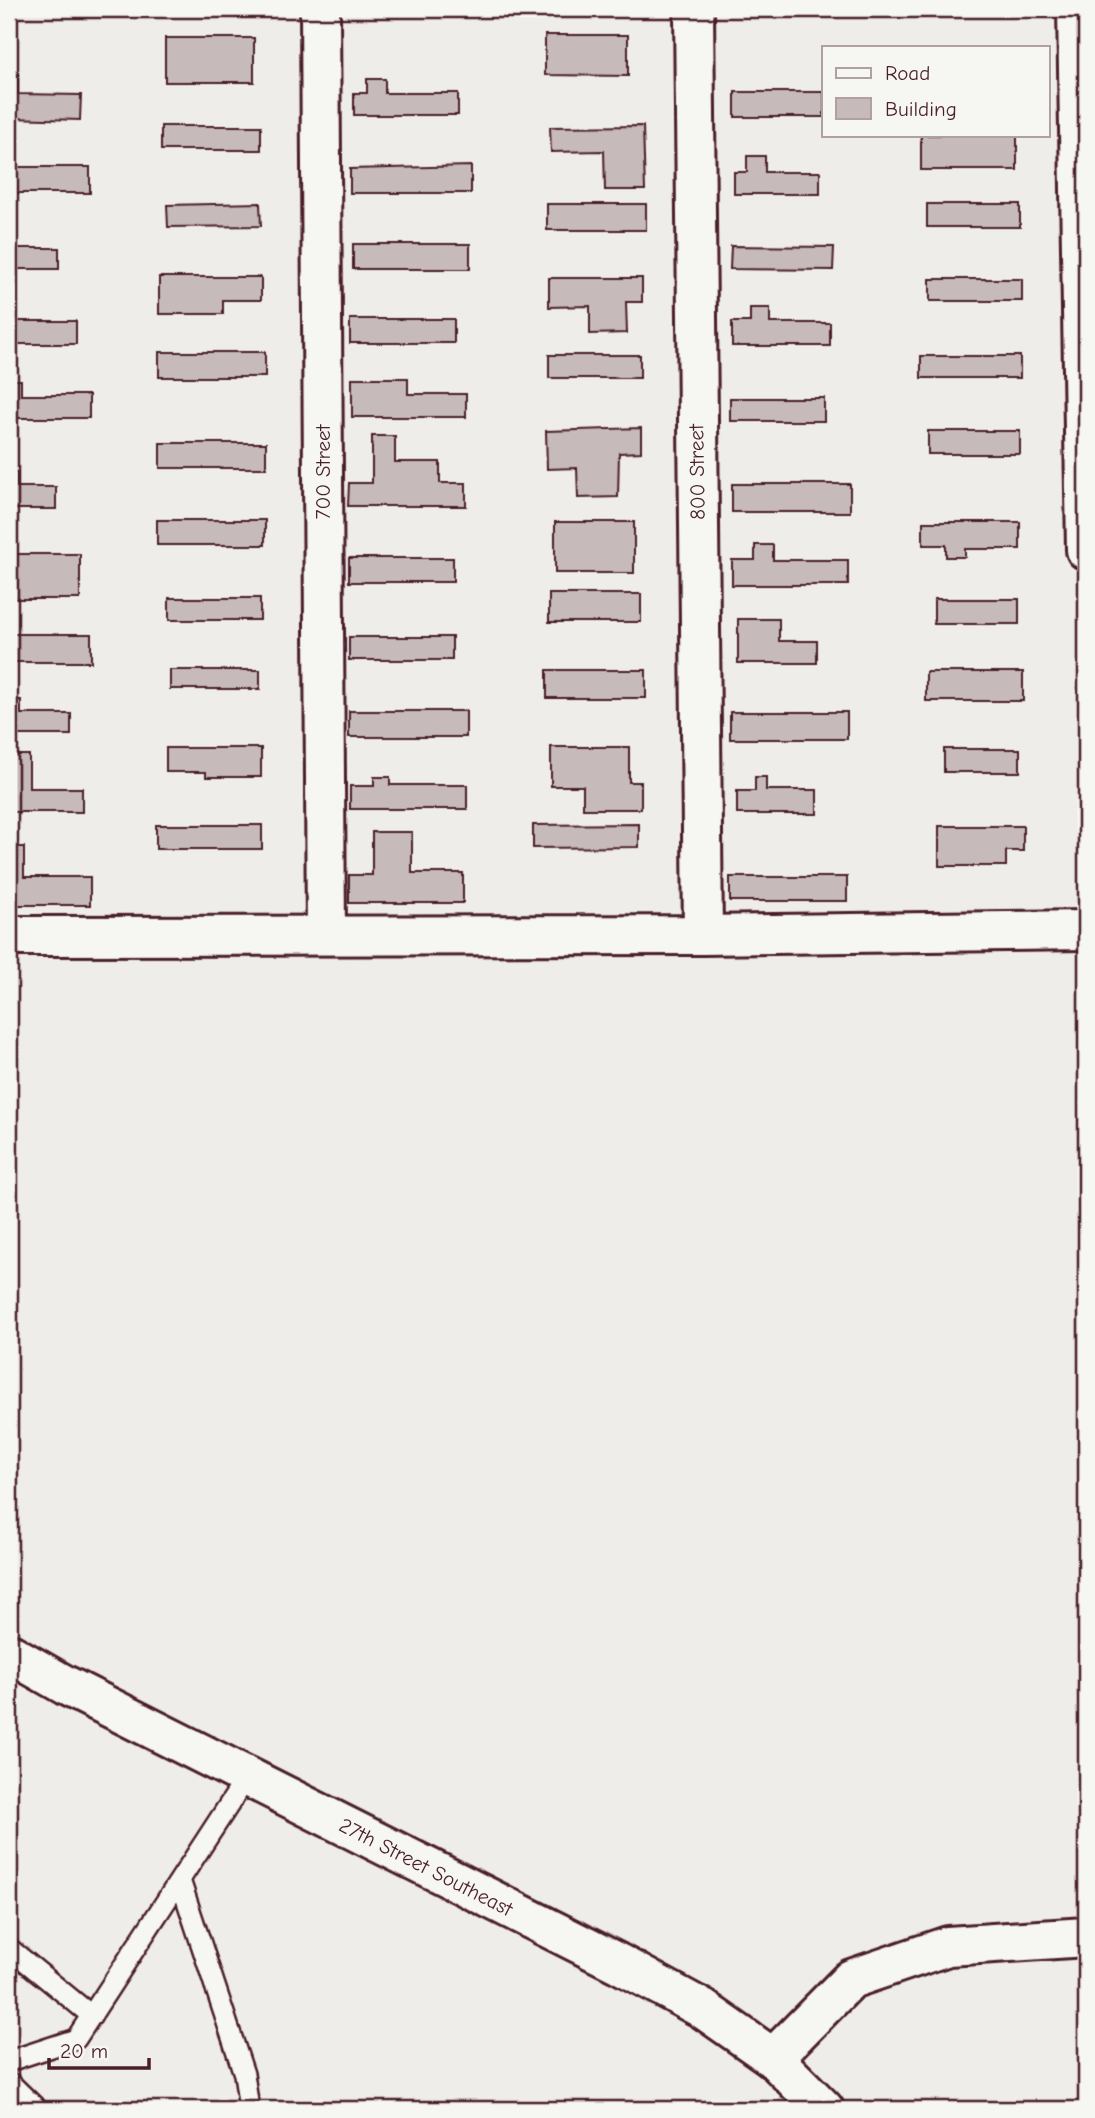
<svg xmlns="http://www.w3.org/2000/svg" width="1095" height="2118" font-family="'Comic Neue',sans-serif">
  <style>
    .building { fill: #c6babb; stroke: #4a1f2b; stroke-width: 2 }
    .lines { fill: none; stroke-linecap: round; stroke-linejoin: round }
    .service-casing { stroke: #4a1f2b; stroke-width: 24 }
    .minor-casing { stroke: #4a1f2b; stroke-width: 44 }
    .tertiary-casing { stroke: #4a1f2b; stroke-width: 44 }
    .service { stroke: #f6f6f2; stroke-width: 19 }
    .minor { stroke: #f6f6f2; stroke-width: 38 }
    .tertiary { stroke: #f6f6f2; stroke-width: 38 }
    .labels { text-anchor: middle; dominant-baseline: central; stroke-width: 6; stroke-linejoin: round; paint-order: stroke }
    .street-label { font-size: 21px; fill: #4a1f2b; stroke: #f6f6f2 }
  </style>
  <rect width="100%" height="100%" fill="#efedea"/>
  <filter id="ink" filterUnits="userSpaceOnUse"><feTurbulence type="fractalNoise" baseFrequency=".0143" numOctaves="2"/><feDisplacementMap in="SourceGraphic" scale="14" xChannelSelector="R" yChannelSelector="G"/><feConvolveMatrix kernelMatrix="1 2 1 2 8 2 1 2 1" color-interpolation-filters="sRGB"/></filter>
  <g filter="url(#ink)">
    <!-- building -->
    <path class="building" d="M 545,35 L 628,35 L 628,76 L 545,75 Z
      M 165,38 L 254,38 L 254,82 L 165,82 Z
      M 9,74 L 18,74 L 18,94 L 81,95 L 80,120 L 9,118 Z
      M 367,79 L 385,79 L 385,93 L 458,93 L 458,115 L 354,115 L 354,93 L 367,93 Z
      M 735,92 L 824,92 L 824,117 L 735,117 Z
      M 161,126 L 261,126 L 261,150 L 161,150 Z
      M 643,126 L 645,190 L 605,190 L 604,151 L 551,152 L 550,127 Z
      M 921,135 L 1017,135 L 1017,170 L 921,170 Z
      M 747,156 L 765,156 L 765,172 L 820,172 L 820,194 L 734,194 L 734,172 L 747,172 Z
      M 471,166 L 471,193 L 350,193 L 350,169 Z
      M 9,167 L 90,167 L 90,193 L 9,193 Z
      M 260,203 L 261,226 L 168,227 L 167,205 Z
      M 547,204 L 646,204 L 646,230 L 547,230 Z
      M 927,204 L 1020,204 L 1020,227 L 927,227 Z
      M 353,244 L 470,244 L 470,269 L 353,269 Z
      M 731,246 L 834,247 L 833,270 L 730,269 Z
      M 9,248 L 59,248 L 59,269 L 9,269 Z
      M 159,277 L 261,277 L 261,300 L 223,300 L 223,314 L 159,314 Z
      M 549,278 L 642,278 L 642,302 L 626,302 L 627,333 L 590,334 L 590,306 L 549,307 Z
      M 930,279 L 1022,279 L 1022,301 L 930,301 Z
      M 750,308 L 770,308 L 770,323 L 830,323 L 830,346 L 732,346 L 732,322 L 750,322 Z
      M 350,319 L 454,319 L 454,343 L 350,343 Z
      M 9,321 L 76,321 L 76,344 L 9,344 Z
      M 159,352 L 265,352 L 265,377 L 159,377 Z
      M 549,355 L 640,355 L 640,378 L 549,378 Z
      M 921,356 L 1020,356 L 1020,378 L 921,378 Z
      M 352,378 L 408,378 L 408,394 L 466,394 L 466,417 L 352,417 Z
      M 9,380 L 21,380 L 21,395 L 89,395 L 89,418 L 9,418 Z
      M 730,398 L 824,398 L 824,421 L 730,421 Z
      M 641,428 L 641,452 L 619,453 L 618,497 L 578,498 L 577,468 L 547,469 L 546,431 Z
      M 928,431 L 1020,431 L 1020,454 L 928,454 Z
      M 372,436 L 395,436 L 395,462 L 440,462 L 440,483 L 466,483 L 466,506 L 348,506 L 349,483 L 372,483 Z
      M 160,443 L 266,443 L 266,468 L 160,468 Z
      M 9,472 L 17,472 L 17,487 L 56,487 L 56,509 L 9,509 Z
      M 732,484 L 850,484 L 850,512 L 732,512 Z
      M 157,520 L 265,520 L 265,545 L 157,545 Z
      M 555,522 L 634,522 L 634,573 L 555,573 Z
      M 923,522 L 1020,522 L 1020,549 L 965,549 L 965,557 L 946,557 L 946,545 L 923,545 Z
      M 755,545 L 773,545 L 773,560 L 848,560 L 848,585 L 732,585 L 732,560 L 755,560 Z
      M 9,554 L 80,554 L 80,599 L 9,599 Z
      M 349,558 L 453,558 L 453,582 L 349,582 Z
      M 549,594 L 641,594 L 641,622 L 549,622 Z
      M 169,598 L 260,598 L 260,620 L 169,620 Z
      M 934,599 L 1019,599 L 1019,624 L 934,624 Z
      M 738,619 L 779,619 L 779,641 L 817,641 L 817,663 L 738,663 Z
      M 9,634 L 91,634 L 91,662 L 9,662 Z
      M 349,637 L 452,637 L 452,660 L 349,660 Z
      M 170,670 L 260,670 L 260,689 L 170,689 Z
      M 547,670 L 646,670 L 646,698 L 547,698 Z
      M 926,672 L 1023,672 L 1023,701 L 926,701 Z
      M 9,700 L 21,700 L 21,714 L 71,714 L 71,735 L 9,735 Z
      M 349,711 L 466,711 L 466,737 L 349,737 Z
      M 730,712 L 847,712 L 847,739 L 730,739 Z
      M 551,747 L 629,747 L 629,782 L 641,782 L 641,809 L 583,809 L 583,786 L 551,786 Z
      M 166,748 L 261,748 L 261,777 L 206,777 L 206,772 L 166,772 Z
      M 944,749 L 1020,749 L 1020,772 L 944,772 Z
      M 9,755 L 29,755 L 29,788 L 82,788 L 82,812 L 9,812 Z
      M 374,777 L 390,777 L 390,785 L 467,785 L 467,809 L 350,809 L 350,786 L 374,786 Z
      M 755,777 L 766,777 L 766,790 L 817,790 L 817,814 L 737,814 L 737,791 L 755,791 Z
      M 639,824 L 639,847 L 533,848 L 533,825 Z
      M 156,825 L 262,825 L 262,849 L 156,849 Z
      M 939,826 L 1023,826 L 1023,851 L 1006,851 L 1006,866 L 939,866 Z
      M 372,832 L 412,832 L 412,873 L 463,873 L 463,903 L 349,903 L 349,875 L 372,875 Z
      M 9,847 L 24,847 L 24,877 L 90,877 L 90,905 L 9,905 Z
      M 730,877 L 847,877 L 847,901 L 730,901 Z"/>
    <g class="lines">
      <defs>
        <path id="service" d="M 180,1880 L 244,2074 L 249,2109
          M 9,1948 L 92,2016
          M 9,2061 L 76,2039 L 247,1777
          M 9,2082 L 37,2109"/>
        <path id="minor" d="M 320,9 L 326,935
          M 694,9 L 703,935
          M 1077,9 L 1086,550
          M 9,936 L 703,935 L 1086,930
          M 773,2058 L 851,1979 L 948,1946 L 1086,1937"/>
        <path id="tertiary" d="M 9,1653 L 65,1685 L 618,1963 L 703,2009 L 773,2058 L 824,2109"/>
      </defs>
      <!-- service casing -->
      <use href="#service" class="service-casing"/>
      <!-- minor casing -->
      <use href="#minor" class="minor-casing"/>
      <!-- tertiary casing -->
      <use href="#tertiary" class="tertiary-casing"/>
      <!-- service -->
      <use href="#service" class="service"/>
      <!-- minor -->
      <use href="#minor" class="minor"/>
      <!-- tertiary -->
      <use href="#tertiary" class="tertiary"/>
    </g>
  </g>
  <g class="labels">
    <!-- street labels -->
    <g class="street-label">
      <text transform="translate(323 472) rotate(-90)">700 Street</text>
      <text transform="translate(697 472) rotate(-91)">800 Street</text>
      <text transform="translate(426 1867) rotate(27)">27th Street Southeast</text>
    </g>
  </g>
  <!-- margin -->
  <rect width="1095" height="2118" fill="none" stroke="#f6f6f2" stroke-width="35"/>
  <rect x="18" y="18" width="1060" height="2083" fill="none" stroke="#4a1f2b" stroke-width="2.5" filter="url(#ink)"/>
  <!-- legend -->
  <rect x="822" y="46" width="228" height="91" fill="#f6f6f2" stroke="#b1a0a2" stroke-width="2"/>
  <rect x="836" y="68" width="35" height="10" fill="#f6f6f2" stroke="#b1a0a2" stroke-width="2"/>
  <text x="885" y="80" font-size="21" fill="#4a1f2b">Road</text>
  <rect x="836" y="98" width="35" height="21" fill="#c6babb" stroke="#b1a0a2" stroke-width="2"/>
  <text x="885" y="116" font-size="21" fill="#4a1f2b">Building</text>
  <!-- scale -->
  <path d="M49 2058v10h100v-10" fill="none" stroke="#4a1f2b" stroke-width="3.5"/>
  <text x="60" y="2058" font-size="21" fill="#4a1f2b" stroke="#f6f6f2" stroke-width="5" paint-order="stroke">20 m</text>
</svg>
